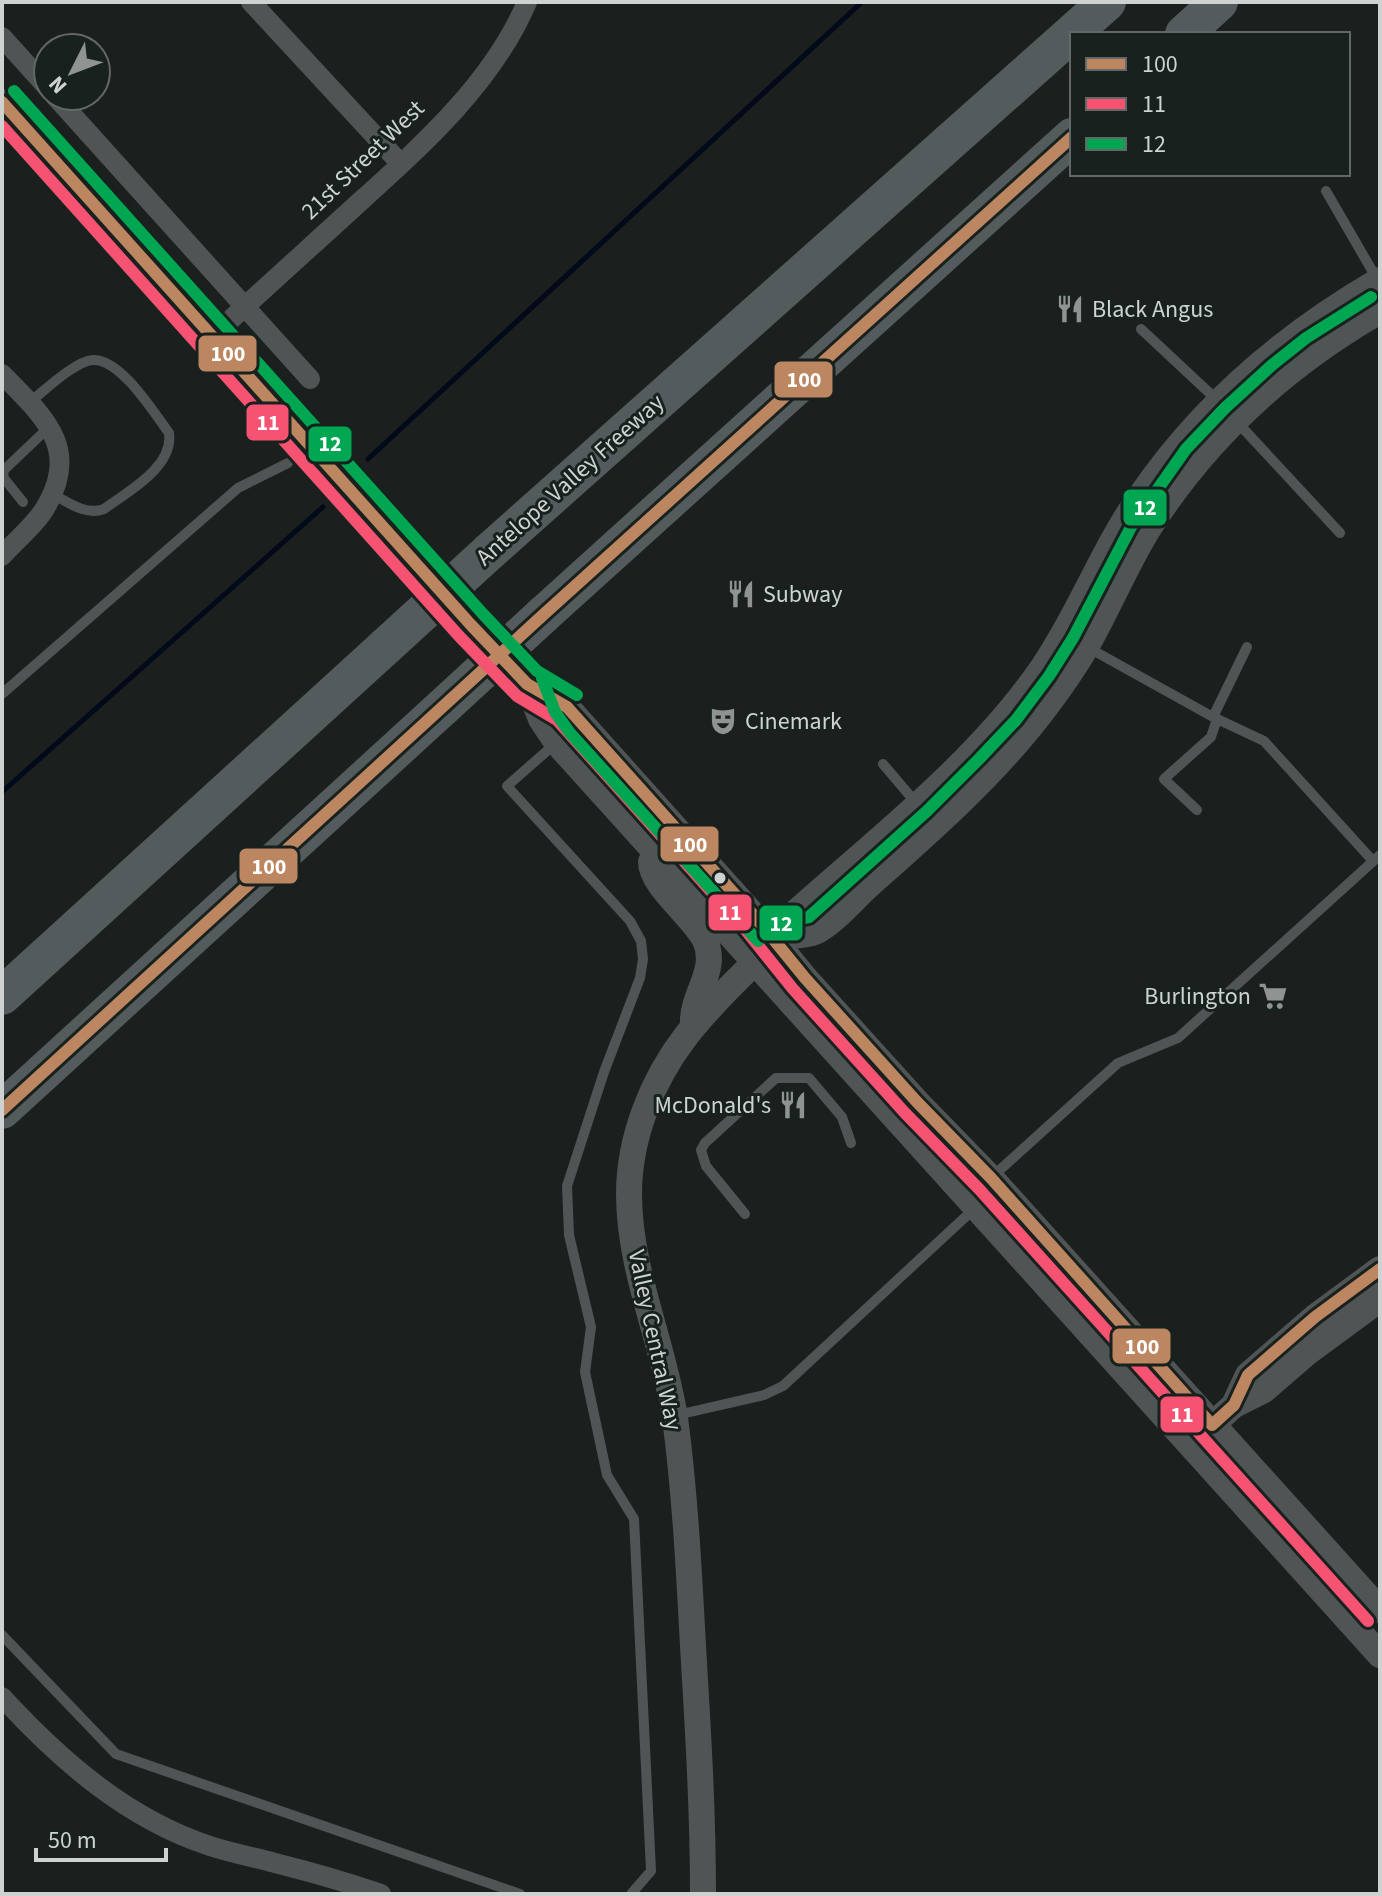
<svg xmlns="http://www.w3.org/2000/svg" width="1382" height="1896" font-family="'Source Sans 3',sans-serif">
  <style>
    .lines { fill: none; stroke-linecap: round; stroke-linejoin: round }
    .stream { stroke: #020919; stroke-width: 5 }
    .service { stroke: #4f5555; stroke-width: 10 }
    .minor { stroke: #4f5555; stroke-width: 20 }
    .tertiary { stroke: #4f5555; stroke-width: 26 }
    .motorway { stroke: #535b5d; stroke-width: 38 }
    .motorway-bridge { stroke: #535b5d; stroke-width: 38 }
    .bus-1-casing { stroke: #19211f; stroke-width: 18 }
    .bus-2-casing { stroke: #19211f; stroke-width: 18 }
    .bus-3-casing { stroke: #19211f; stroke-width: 18 }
    .bus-1 { stroke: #bb8660; stroke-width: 12 }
    .bus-2 { stroke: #f65372; stroke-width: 12 }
    .bus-3 { stroke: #00a651; stroke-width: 12 }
    .bus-dot { fill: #ced3d2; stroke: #19211f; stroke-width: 3 }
    .labels { text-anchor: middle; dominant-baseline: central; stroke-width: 6; stroke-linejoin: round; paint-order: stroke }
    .street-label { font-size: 24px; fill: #ced3d2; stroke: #19211f }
    .poi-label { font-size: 24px; fill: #ced3d2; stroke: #19211f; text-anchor: start }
    .line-badge { stroke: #19211f; stroke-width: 3 }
    .badge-label { font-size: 22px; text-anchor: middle; font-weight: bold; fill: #fff }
  </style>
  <rect width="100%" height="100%" fill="#1b1f1e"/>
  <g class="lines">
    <!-- stream -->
    <path class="stream" d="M 368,459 L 862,2
      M 2,792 L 323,507"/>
    <!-- service -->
    <path class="service" d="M 1326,191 L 1377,279
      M 1141,329 L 1217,400
      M 30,402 C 44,391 75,361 93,360 C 121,359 154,413 169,433 C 174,467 127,492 104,509 C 85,516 68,502 52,494
      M 1238,423 L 1340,533
      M 23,502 L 3,477 L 4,470 L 48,428
      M 1087,647 L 1213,717 L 1264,741 L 1373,861
      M 2,694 L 238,488 L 288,463
      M 1213,717 L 1247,647
      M 556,743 L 507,786 L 630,921 L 641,941 L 643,959 L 640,978 L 604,1072 L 567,1186 L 569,1235 L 591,1327 L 585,1372 L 607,1475 L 634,1519 L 651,1871 L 631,1894
      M 883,764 L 917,804
      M 1197,810 L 1164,779 L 1211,737 L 1217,719
      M 993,1176 L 1118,1063 L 1178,1038 L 1380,855
      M 745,1214 L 706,1166 L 701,1150 L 705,1143 L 776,1078 L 809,1078 L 842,1117 L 851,1143
      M 677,1415 L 764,1395 L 783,1386 L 975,1208
      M 2,1635 L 116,1754 L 520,1894"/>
    <!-- minor -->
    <path class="minor" d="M 251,2 L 401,164
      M 2,37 L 48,88
      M 55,96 L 310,379
      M 212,337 C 258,294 305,252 352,209 C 417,150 492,85 527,2
      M 2,374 C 44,417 82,448 44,510 C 33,527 15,541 2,556
      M 2,1697 C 60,1760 127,1819 210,1846 C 231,1853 254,1857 275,1863 C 311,1872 346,1882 381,1894"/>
    <!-- tertiary -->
    <path class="tertiary" d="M 2,102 L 471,625 L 527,684 L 567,707 L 756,918 L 805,978 L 917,1102 L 991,1178 L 1380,1610
      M 527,684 L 541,719 L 557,743 L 1380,1655
      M 651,862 C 651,886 693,916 705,940 C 719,971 691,994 693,1025
      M 787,937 L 794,914 C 879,838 979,761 1043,667 C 1080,613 1102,551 1139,498 C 1200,408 1285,335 1380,280
      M 1234,1405 L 1248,1375 L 1315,1317 L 1380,1269
      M 1199,1437 L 1234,1405 L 1264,1390 L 1308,1352 L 1380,1299
      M 703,1894 C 703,1811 698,1729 693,1646 C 689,1571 685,1493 675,1418 C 664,1344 629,1271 629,1194 C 629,1138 652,1080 686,1036 C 703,1014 766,946 789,937 C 797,934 809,936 817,931 C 833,923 853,900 867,887 C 923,837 982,786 1030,727 C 1050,702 1069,676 1085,649 C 1107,611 1124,569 1147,531 C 1205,439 1286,365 1380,311"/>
    <!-- motorway -->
    <path class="motorway" d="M 1184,34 L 1219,2
      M 490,551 L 1107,2
      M 543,615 L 1072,137
      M 2,996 L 385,647
      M 2,1110 L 443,707"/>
    <!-- motorway-bridge -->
    <path class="motorway-bridge" d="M 385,647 L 490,551
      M 443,707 L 543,615"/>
    <defs>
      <path id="bus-1" d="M 2,102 L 471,625 L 527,684 L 567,707 L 756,918 L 805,978 L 917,1102 L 991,1178 L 1212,1425 L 1234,1405 L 1248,1375 L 1315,1317 L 1380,1269
        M 2,1110 L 543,615 L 1072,137"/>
      <path id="bus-2" d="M 2,126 L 459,636 L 517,696 L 557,720 L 744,928 L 793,989 L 905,1113 L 979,1189 L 1368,1621"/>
      <path id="bus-3" d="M 14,91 L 483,614 L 537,671 L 577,695
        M 542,678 L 555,712 L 570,733 L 758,941 L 780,923 L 809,917 L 927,811 L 979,759 L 1016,720 L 1049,676 L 1073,638 L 1131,527 L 1186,449 L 1225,408 L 1272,365 L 1306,338 L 1371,297"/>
    </defs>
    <!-- bus-1 casing -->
    <use href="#bus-1" class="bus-1-casing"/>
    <!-- bus-2 casing -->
    <use href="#bus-2" class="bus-2-casing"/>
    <!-- bus-3 casing -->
    <use href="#bus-3" class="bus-3-casing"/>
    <!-- bus-1 -->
    <use href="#bus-1" class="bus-1"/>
    <!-- bus-2 -->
    <use href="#bus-2" class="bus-2"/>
    <!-- bus-3 -->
    <use href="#bus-3" class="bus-3"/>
  </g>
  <!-- icons -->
  <defs>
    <symbol id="restaurant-bare" viewBox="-9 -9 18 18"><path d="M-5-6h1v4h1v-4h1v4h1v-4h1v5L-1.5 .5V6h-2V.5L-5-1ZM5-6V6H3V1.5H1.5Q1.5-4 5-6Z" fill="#8f9493" stroke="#19211f" stroke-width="2.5" paint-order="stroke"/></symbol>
    <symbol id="theatre-bare" viewBox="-9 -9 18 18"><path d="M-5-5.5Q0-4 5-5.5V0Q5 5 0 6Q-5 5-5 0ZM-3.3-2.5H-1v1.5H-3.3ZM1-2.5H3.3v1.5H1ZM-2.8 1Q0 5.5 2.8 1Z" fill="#8f9493" stroke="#19211f" stroke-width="2.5" paint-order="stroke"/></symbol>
    <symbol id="supermarket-bare" viewBox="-9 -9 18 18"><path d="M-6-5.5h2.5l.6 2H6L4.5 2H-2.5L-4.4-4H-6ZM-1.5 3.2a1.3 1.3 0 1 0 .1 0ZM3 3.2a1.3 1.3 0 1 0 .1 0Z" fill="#8f9493" stroke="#19211f" stroke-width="2.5" paint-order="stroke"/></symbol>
  </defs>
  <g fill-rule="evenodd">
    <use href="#restaurant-bare" x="1050" y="289" width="40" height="40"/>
    <use href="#restaurant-bare" x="721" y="574" width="40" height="40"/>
    <use href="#theatre-bare" x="703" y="701" width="40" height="40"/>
    <use href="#supermarket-bare" x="1253" y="976" width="40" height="40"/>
    <use href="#restaurant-bare" x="773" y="1085" width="40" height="40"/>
  </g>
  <!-- markers -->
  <circle class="bus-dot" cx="720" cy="878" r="7"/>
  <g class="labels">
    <!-- street labels -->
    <g class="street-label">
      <text transform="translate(363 160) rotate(-44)">21st Street West</text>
      <text transform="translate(570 480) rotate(-42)">Antelope Valley Freeway</text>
      <text transform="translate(655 1340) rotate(78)">Valley Central Way</text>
    </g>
    <!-- poi labels -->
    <g class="poi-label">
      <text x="1092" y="309">Black Angus</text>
      <text x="763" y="594">Subway</text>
      <text x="745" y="721">Cinemark</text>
      <text x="1251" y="996" text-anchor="end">Burlington</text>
      <text x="771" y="1105" text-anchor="end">McDonald's</text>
    </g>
  </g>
  <g class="line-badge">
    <rect x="197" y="334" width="61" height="39" rx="8" fill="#bb8660"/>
    <rect x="773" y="360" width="61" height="39" rx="8" fill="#bb8660"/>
    <rect x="245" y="403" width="45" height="39" rx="8" fill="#f65372"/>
    <rect x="307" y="425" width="46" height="38" rx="8" fill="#00a651"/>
    <rect x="1122" y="488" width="46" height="39" rx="8" fill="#00a651"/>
    <rect x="659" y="825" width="61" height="38" rx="8" fill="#bb8660"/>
    <rect x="238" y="847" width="61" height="38" rx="8" fill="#bb8660"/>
    <rect x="707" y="893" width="46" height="39" rx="8" fill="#f65372"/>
    <rect x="758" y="904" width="46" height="38" rx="8" fill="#00a651"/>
    <rect x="1111" y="1327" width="61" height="38" rx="8" fill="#bb8660"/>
    <rect x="1159" y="1395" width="46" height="39" rx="8" fill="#f65372"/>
  </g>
  <g class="badge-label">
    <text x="228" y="361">100</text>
    <text x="804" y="387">100</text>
    <text x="268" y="430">11</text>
    <text x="330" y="451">12</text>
    <text x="1145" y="515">12</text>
    <text x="690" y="852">100</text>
    <text x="269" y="874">100</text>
    <text x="730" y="920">11</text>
    <text x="781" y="931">12</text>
    <text x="1142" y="1354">100</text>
    <text x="1182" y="1422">11</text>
  </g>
  <!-- border -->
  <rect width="1382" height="1896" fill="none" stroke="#ced3d2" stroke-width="8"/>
  <!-- legend -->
  <rect x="1070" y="32" width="280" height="144" fill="#19211f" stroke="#616867" stroke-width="2"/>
  <rect x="1086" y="58" width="40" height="12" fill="#bb8660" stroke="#616867" stroke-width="2"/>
  <text x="1142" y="72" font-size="24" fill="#ced3d2">100</text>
  <rect x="1086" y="98" width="40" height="12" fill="#f65372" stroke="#616867" stroke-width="2"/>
  <text x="1142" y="112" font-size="24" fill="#ced3d2">11</text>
  <rect x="1086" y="138" width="40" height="12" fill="#00a651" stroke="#616867" stroke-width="2"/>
  <text x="1142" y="152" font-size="24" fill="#ced3d2">12</text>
  <!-- north arrow -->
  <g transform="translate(72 72) rotate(228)"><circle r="38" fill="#19211f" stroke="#616867" stroke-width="2"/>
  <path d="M0-6L14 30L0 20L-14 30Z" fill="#8f9493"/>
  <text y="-12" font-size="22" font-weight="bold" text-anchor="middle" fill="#ced3d2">N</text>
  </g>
  <!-- scale -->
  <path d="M36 1848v12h130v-12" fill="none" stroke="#ced3d2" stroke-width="4"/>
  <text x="48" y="1848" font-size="24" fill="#ced3d2" stroke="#19211f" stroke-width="6" paint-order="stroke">50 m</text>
</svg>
